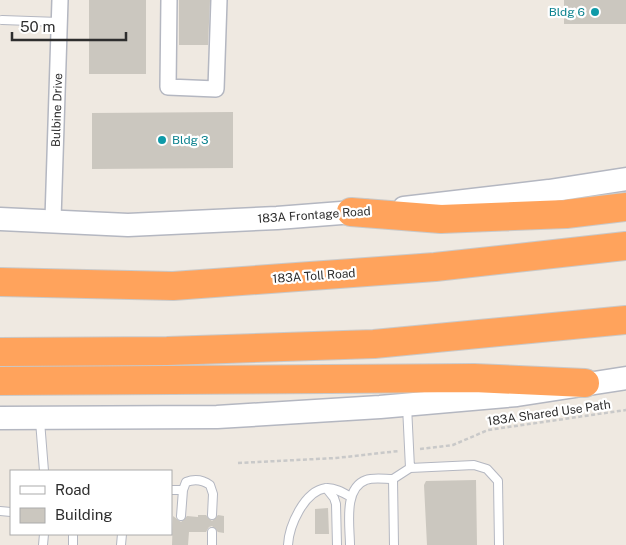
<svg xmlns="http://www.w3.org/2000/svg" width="626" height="545" font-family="'Public Sans',sans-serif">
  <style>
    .building { fill: #cbc7bf }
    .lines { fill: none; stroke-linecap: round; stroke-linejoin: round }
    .service-casing { stroke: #b4b7c1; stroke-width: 10 }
    .minor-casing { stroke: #b4b7c1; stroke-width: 18 }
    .secondary-casing { stroke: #b4b7c1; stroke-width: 25 }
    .motorway-casing { stroke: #c9c9c9; stroke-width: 30 }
    .path { stroke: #c9c9c9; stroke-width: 2.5; stroke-dasharray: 4 2.5; stroke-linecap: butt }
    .service { stroke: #fff; stroke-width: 8 }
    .minor { stroke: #fff; stroke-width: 15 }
    .secondary { stroke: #fff; stroke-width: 22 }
    .motorway { stroke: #ffa35c; stroke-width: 28 }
    .culture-dot { fill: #0f9aa8; stroke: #fff; stroke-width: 2 }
    .labels { text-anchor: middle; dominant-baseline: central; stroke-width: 4.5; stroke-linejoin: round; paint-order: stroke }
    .culture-label { font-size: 12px; fill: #0d838f; stroke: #fff; text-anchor: end }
    .street-label { font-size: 12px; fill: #2e2e2e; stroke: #fff }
  </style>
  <rect width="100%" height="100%" fill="#efe9e1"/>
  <!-- building -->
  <path class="building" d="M 89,0 L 146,0 L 146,74 L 89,74 Z
    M 179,0 L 210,0 L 208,45 L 179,45 Z
    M 564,0 L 626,0 L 626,24 L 564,24 Z
    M 233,112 L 233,168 L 92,169 L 92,113 Z
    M 476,480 L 477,545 L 427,545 L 424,485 L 426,481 Z
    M 328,508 L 329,534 L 315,534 L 315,509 Z
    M 198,515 L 206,515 L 212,521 L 218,515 L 224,516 L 224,533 L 218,532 L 212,526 L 209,527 L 206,532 L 189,532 L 188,545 L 172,545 L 173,516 L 181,522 L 187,516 L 198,517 Z"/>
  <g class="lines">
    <defs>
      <path id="service" d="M 2,20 L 59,22
        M 407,406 L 410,468 L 474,465 L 487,469 L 498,481 L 499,545
        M 40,421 L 44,471
        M 326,488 L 334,498 L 336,504 L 337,545
        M 171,490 L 183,490
        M 0,511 L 11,512
        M 181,516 L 183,490 L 186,482 C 194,479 203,480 210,485 L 213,494 L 212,515
        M 43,545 L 44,534
        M 73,545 L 73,534
        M 121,545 L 122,534
        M 212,545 L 212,532
        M 288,545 C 289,526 304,491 326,488 C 334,487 344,493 351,497
        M 350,545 C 350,527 343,488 366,480 C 373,477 385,479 393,479
        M 394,545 L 393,479 L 410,468"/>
      <path id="minor" d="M 169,0 L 168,87 L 216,89 L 219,0
        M 53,219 L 60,0"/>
      <path id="secondary" d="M 404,208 L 549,191 L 626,179
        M 0,219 L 128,225 L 277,218 L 367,211
        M 0,418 L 217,417 L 380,407 L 517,395 L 626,378"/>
      <path id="motorway" d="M 351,212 L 441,219 L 566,214 L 626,207
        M 0,282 L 173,286 L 435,267 L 626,246
        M 0,352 L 167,351 L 374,344 L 626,320
        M 0,381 L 474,378 L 585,383"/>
    </defs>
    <!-- service casing -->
    <use href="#service" class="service-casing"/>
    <!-- minor casing -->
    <use href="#minor" class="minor-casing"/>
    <!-- secondary casing -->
    <use href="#secondary" class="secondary-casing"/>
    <!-- motorway casing -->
    <use href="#motorway" class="motorway-casing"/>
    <!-- path -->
    <path class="path" d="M 420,449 L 453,445 L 488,430 L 626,410
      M 238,463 L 336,458 L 399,451"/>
    <!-- service -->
    <use href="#service" class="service"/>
    <!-- minor -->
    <use href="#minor" class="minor"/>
    <!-- secondary -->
    <use href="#secondary" class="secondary"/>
    <!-- motorway -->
    <use href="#motorway" class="motorway"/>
  </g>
  <!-- markers -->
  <g class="culture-dot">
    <circle cx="595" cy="12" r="5"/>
    <circle cx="162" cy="140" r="5"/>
  </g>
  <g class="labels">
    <!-- culture labels -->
    <g class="culture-label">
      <text x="585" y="12">Bldg 6</text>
      <text x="172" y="140" text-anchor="start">Bldg 3</text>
    </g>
    <!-- street labels -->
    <g class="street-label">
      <text transform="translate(57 110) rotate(-88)">Bulbine Drive</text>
      <text transform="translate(314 215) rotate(-4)">183A Frontage Road</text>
      <text transform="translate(314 276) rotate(-4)">183A Toll Road</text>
      <text transform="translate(549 413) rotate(-8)">183A Shared Use Path</text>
    </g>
  </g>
  <!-- legend -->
  <rect x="10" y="470" width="162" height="65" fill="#ffffff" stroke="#ababab"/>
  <rect x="20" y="486" width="25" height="8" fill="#ffffff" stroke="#ababab"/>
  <text x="55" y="495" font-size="15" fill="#2e2e2e">Road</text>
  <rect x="20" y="508" width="25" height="15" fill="#cbc7bf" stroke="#ababab"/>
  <text x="55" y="520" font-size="15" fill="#2e2e2e">Building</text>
  <!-- scale -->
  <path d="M12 32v8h114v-8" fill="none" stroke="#2e2e2e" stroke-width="2.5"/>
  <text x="20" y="32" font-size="15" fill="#2e2e2e" stroke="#ffffff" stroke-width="4" paint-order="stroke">50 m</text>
</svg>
